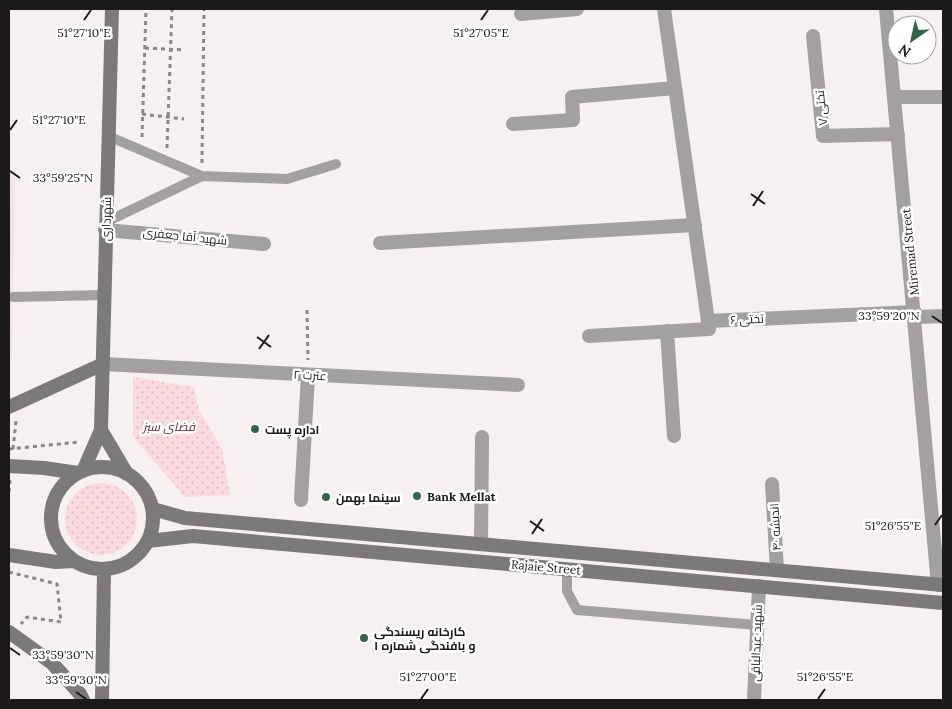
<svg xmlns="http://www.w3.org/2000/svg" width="952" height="709" font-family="Lora,Cairo,serif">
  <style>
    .built { fill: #f3e3e5 }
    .grass { fill: url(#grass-dots) }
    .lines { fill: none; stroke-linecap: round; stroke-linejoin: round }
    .path { stroke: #8b8787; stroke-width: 3; stroke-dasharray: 4 4; stroke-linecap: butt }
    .service { stroke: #a2a0a0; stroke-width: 10 }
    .minor { stroke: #a2a0a0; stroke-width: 14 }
    .tertiary { stroke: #a2a0a0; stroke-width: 14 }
    .secondary { stroke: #7c7979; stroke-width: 14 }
    .ticks { fill: none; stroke: #1b1919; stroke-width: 2 }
    .poi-dot { fill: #31664b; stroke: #fff; stroke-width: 2 }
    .labels { text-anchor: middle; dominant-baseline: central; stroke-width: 5; stroke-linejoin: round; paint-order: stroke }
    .street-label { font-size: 12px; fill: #1b1919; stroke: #fff }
    .park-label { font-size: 12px; font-style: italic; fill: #692031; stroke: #fff }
    .poi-label { font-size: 12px; font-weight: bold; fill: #1b1919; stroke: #fff; text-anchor: start }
    .ticks-label { font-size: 12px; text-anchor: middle; fill: #1b1919; stroke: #fff; stroke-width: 5; stroke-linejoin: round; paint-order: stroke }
  </style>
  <defs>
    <pattern id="grass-dots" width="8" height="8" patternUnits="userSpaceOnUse" patternTransform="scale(1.25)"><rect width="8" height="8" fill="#fbdade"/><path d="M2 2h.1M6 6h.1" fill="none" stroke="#d7babe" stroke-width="1.8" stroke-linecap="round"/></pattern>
  </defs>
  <rect width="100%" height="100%" fill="#f6f0f0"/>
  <!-- built -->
  <path class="built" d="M 9,170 L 15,170 L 12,361 L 9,362 Z"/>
  <!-- grass -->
  <path class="grass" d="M 133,377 L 194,387 L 199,410 L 222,449 L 230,495 L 185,497 L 133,437 Z
    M65 519a36 36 0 1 1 72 0a36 36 0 1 1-72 0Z"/>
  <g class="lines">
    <!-- path -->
    <path class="path" d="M 145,48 L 185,50
      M 142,114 L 184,119
      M 142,137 L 146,9
      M 167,148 L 172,9
      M 202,163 L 204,9
      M 307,310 L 308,360
      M 9,449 L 80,442
      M 13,449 L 16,421
      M 9,492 L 10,480
      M 9,572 L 57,584 L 61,622 L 27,617 L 21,624"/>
    <!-- service -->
    <path class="service" d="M 202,176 L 287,179 L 336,164
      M 106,222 L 202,176 L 108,136
      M 13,297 L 104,295
      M 567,569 L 567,591 L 577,610 L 757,625"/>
    <!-- minor -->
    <path class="minor" d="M 664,9 L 708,321
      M 521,14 L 577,9
      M 813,36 L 823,136 L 898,134
      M 895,97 L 943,97
      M 513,124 L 573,120 L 572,97 L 675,88
      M 105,230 L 264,244
      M 380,243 L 695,225
      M 916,317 L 943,316
      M 667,331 L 674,436
      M 589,336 L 709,329 L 708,321 L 915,312
      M 103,364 L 518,385
      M 772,484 L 777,570
      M 301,500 L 308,375
      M 481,544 L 482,437"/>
    <!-- tertiary -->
    <path class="tertiary" d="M 886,9 L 938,585
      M 754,700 L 759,586"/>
    <!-- secondary -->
    <path class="secondary" d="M 9,407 L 103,364
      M 101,430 L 127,474
      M 9,466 L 44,468 L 78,473
      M51 518a51 51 0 1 1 102 0a51 51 0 1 1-102 0Z
      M 83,471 L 101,430 L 112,9
      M 153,509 L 185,518 L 943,585
      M 148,541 L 193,536 L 943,603
      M 9,555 L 56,562 L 73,561
      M 9,632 L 52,663 L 80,694 L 83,700
      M 102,700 L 104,571"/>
  </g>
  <!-- ticks -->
  <path class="ticks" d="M 84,20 L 91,10M 481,20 L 488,10M 10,130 L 17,120M 10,171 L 20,178M 751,194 L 765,204M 753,206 L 763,191M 932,316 L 942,323M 257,337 L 271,347M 259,349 L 269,335M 530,521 L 544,531M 935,525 L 942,515M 532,534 L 542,519M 10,648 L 20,655M 76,692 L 86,699M 421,699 L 428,689M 818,699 L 825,689"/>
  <!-- markers -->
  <g class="poi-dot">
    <circle cx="255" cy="429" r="5"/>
    <circle cx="417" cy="496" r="5"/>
    <circle cx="326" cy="497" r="5"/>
    <circle cx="364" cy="638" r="5"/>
  </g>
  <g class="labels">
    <!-- street labels -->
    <g class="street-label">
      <text transform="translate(821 108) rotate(-96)">تختی ۷</text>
      <text transform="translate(106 219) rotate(-89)">شهرداری</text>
      <text transform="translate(185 236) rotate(6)">شهید آقا جعفری</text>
      <text transform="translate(910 252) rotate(-96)">Miremad Street</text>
      <text transform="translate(747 319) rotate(-3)">تختی ۶</text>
      <text transform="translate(310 375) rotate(3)">عترت ۲</text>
      <text transform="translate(775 527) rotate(-93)">اندیشه ۴۰</text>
      <text transform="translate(546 567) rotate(5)">Rajaie Street</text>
      <text transform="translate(756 643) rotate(-88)">شهید عبدالباقی</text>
    </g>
    <!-- park labels -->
    <g class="park-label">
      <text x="169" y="426">فضای سبز</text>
    </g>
    <!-- poi labels -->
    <g class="poi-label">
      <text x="265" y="429">اداره پست</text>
      <text x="427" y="496">Bank Mellat</text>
      <text x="336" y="497">سینما بهمن</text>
      <text x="374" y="631">کارخانه ریسندگی<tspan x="374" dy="14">و بافندگی شماره ۱</tspan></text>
    </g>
  </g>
  <g class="ticks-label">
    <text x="84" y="37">51°27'10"E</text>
    <text x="481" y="37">51°27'05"E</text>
    <text x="59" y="124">51°27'10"E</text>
    <text x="63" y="182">33°59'25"N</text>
    <text x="889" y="320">33°59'20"N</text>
    <text x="893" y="530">51°26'55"E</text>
    <text x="63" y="659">33°59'30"N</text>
    <text x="428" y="681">51°27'00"E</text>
    <text x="825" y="681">51°26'55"E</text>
    <text x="76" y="684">33°59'30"N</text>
  </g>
  <!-- border -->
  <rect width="952" height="709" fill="none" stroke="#1b1919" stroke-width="20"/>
  <!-- north arrow -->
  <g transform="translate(912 40) rotate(214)"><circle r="24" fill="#ffffff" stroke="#a4a3a3"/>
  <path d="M0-4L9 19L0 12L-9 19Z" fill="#31664b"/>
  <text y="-8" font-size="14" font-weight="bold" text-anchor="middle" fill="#1b1919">N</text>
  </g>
</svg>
